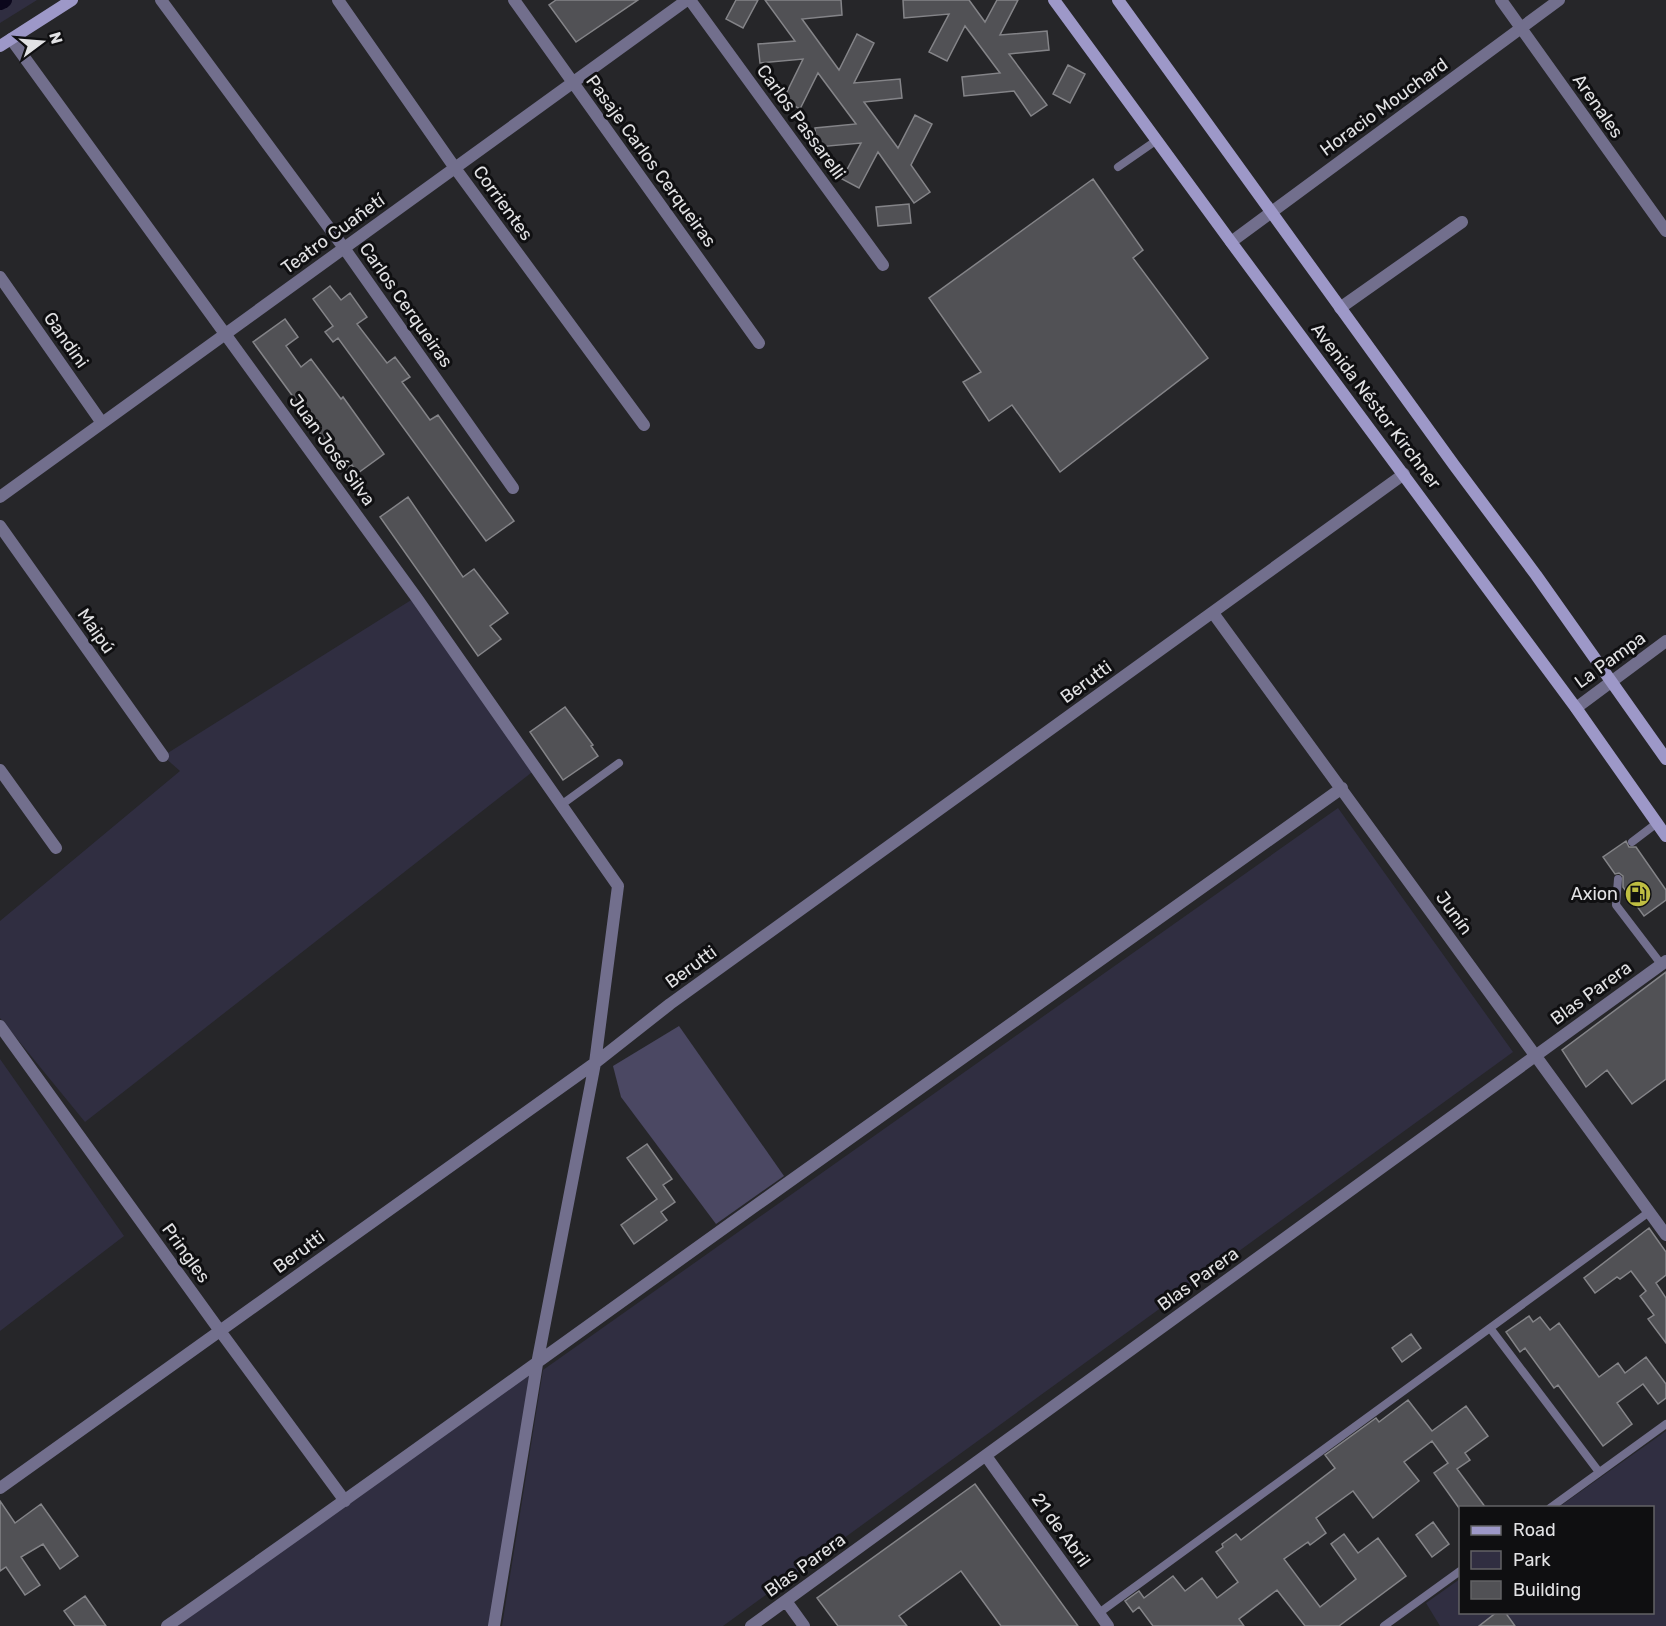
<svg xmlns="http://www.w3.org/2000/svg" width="1666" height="1626" font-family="Rubik,sans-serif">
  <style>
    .green { fill: #302e41 }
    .forest { fill: #4b4863 }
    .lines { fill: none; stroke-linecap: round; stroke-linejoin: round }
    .canal { stroke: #0b071c; stroke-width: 16 }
    .building { fill: #515155; stroke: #848488; stroke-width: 1.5 }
    .lane { stroke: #726f8d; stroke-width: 8 }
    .street { stroke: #726f8d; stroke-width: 12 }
    .secondary { stroke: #9d98c8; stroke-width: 12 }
    .labels { text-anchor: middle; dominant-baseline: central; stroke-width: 6; stroke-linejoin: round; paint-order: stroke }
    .street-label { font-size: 18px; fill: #e2e2e4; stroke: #0f0f11 }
    .poi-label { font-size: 18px; fill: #e2e2e4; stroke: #0f0f11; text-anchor: end }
  </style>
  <rect width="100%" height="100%" fill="#262629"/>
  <!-- green -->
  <path class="green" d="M 0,0 L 37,0 L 0,23 Z
    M 416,597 L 536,769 L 85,1122 L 0,1018 L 0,921 L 180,771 L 163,756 Z
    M 1338,808 L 1513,1052 L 723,1626 L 502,1626 L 543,1370 Z
    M 0,1059 L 124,1236 L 0,1331 Z
    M 537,1364 L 494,1626 L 173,1626 Z
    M 1666,1431 L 1666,1626 L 1440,1626 L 1426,1603 L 1460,1579 L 1460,1612 L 1652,1612 L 1652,1508 L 1559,1507 Z"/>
  <!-- forest -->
  <path class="forest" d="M 679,1026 L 784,1176 L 716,1224 L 621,1097 L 613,1066 Z"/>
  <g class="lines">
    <!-- canal -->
    <path class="canal" d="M 0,2 L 4,0"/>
  </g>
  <!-- building -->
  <path class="building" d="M 556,0 L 638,0 L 576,42 L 549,5 Z
    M 736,0 L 758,0 L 743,28 L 726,19 Z
    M 765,0 L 841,0 L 842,15 L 802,19 L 839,70 L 857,34 L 874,43 L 854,83 L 900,79 L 902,98 L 864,102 L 898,148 L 915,115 L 932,124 L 911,165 L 930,192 L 914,203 L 878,152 L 859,188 L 842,179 L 861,143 L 817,147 L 815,128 L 856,124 L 818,73 L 800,109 L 783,100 L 803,59 L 760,63 L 758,44 L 795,41 Z
    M 903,0 L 969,0 L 985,22 L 997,0 L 1018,0 L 1000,35 L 1047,31 L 1049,50 L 1009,54 L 1047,105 L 1031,116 L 1014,91 L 964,96 L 962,77 L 1000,73 L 965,26 L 947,61 L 929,52 L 949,14 L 904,18 Z
    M 1068,65 L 1085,74 L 1070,103 L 1053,94 Z
    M 1093,179 L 1143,250 L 1133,258 L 1208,358 L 1060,472 L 1012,405 L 989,421 L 963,382 L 981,372 L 929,298 Z
    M 909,204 L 911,223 L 878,226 L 876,207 Z
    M 330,286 L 341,300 L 350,293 L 367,317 L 357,324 L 387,363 L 395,357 L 410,377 L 402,382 L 417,402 L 430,420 L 438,415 L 514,521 L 486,541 L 338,338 L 333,342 L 325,332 L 333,326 L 313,299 Z
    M 285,319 L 298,337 L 286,346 L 301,367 L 311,359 L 341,399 L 343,397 L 384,454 L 358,473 L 351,464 L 346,469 L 253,342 Z
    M 408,497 L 463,577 L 474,569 L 508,613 L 490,626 L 501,639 L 478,656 L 380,517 Z
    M 565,707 L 593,745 L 591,746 L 598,756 L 563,780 L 530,732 Z
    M 1626,841 L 1629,847 L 1636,847 L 1666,890 L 1666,900 L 1644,916 L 1623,887 L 1623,876 L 1619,873 L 1615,874 L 1603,857 Z
    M 1666,972 L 1666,1079 L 1632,1104 L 1607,1070 L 1586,1087 L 1562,1050 Z
    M 647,1144 L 672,1179 L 663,1185 L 675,1202 L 661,1212 L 667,1220 L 634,1244 L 621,1225 L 657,1199 L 627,1158 Z
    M 1649,1228 L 1666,1252 L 1666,1275 L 1656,1283 L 1666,1298 L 1666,1343 L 1648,1319 L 1654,1315 L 1640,1296 L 1646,1291 L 1631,1271 L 1620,1279 L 1617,1277 L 1595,1293 L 1584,1278 Z
    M 1529,1316 L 1533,1322 L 1540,1317 L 1550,1330 L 1559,1323 L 1599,1377 L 1618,1363 L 1625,1373 L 1646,1357 L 1666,1384 L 1666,1398 L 1658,1404 L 1643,1384 L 1617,1403 L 1632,1424 L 1603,1446 L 1558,1385 L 1554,1388 L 1525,1348 L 1520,1352 L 1506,1332 Z
    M 1411,1334 L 1421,1348 L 1402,1362 L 1392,1348 Z
    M 1408,1400 L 1432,1431 L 1466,1406 L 1488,1436 L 1465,1453 L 1470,1460 L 1457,1469 L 1486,1508 L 1459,1508 L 1434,1473 L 1448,1463 L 1432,1441 L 1404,1462 L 1419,1481 L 1373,1518 L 1353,1491 L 1316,1518 L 1326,1533 L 1310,1545 L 1308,1542 L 1284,1559 L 1320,1607 L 1356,1579 L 1331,1544 L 1344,1534 L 1358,1553 L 1378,1538 L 1406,1576 L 1339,1626 L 1305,1626 L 1277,1590 L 1239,1619 L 1244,1626 L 1153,1626 L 1139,1607 L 1133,1612 L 1125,1601 L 1139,1591 L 1144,1598 L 1173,1576 L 1185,1591 L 1202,1578 L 1217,1598 L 1238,1582 L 1216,1552 L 1223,1547 L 1222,1544 L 1236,1534 L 1241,1540 L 1335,1468 L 1325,1455 L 1376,1418 L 1379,1422 Z
    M 975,1484 L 1078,1626 L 1001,1626 L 961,1571 L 899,1616 L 907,1626 L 838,1626 L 817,1598 Z
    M 0,1501 L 15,1523 L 41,1504 L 78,1556 L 60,1569 L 43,1544 L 21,1557 L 40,1585 L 25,1595 L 6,1567 L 0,1571 Z
    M 1433,1522 L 1449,1544 L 1432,1557 L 1416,1535 Z
    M 85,1596 L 106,1626 L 75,1626 L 64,1611 Z
    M 1497,1612 L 1505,1612 L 1515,1626 L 1479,1626 Z"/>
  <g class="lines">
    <!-- lane -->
    <path class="lane" d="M 1118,167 L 1157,140
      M 561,805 L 619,763
      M 1632,842 L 1657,823
      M 1618,879 L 1616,905 L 1661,964
      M 1490,1328 L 1599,1472
      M 1550,1508 L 1666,1424
      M 1099,1613 L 1649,1212
      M 1384,1626 L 1460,1571"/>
    <!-- street -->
    <path class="street" d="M 161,0 L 344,248 L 513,488
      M 338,0 L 455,168 L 644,425
      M 514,0 L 759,343
      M 690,0 L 883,265
      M 1501,0 L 1666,231
      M 11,39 L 416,597 L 618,886 L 595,1063 L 537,1364 L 494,1626
      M 1231,242 L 1559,0
      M 0,277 L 102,423
      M 1340,308 L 1462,222
      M 0,497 L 687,0
      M 0,526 L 163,756
      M 1213,613 L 1666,1235
      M 1576,708 L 1666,641
      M 0,770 L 56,848
      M 0,1026 L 220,1331 L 345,1501
      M 986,1456 L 1108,1626
      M 0,1488 L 595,1063 L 670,1004 L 1404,474
      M 786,1601 L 804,1626
      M 167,1626 C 377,1479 584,1328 793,1179 C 975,1048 1159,919 1342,788
      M 751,1626 L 1666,961"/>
    <!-- secondary -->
    <path class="secondary" d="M 1054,0 L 1231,242 L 1576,708 L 1666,836
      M 1118,0 L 1454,465 L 1536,575 L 1666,759
      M 0,46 L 72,0"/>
  </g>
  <!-- icons -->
  <defs>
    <symbol id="fuel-disc" viewBox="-11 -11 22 22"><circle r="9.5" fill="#bfbe42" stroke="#0f0f11"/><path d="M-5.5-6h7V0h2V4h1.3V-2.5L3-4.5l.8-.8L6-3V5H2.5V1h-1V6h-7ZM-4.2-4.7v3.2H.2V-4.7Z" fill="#111"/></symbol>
  </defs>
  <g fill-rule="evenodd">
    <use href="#fuel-disc" x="1623" y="879" width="30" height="30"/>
  </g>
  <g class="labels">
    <!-- street labels -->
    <g class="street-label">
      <text transform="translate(1598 106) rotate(55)">Arenales</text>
      <text transform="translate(1384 107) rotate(-36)">Horacio Mouchard</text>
      <text transform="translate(801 122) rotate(54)">Carlos Passarelli</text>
      <text transform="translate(651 161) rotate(54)">Pasaje Carlos Cerqueiras</text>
      <text transform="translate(503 203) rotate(54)">Corrientes</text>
      <text transform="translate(333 234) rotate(-36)">Teatro Cuañetí</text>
      <text transform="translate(406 305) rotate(55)">Carlos Cerqueiras</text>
      <text transform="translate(66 340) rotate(55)">Gandini</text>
      <text transform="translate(1376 406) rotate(53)">Avenida Néstor Kirchner</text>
      <text transform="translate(332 450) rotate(54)">Juan José Silva</text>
      <text transform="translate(96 631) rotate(55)">Maipú</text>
      <text transform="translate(1610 660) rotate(-36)">La Pampa</text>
      <text transform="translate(1086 682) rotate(-36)">Berutti</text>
      <text transform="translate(1454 913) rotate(54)">Junín</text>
      <text transform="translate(691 967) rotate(-36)">Berutti</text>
      <text transform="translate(1591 993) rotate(-36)">Blas Parera</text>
      <text transform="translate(299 1252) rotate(-36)">Berutti</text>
      <text transform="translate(186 1253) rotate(54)">Pringles</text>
      <text transform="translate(1198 1279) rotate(-36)">Blas Parera</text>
      <text transform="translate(1061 1530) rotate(54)">21 de Abril</text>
      <text transform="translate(805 1565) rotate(-36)">Blas Parera</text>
    </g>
    <!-- poi labels -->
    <g class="poi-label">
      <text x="1618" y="894">Axion</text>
    </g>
  </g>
  <!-- legend -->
  <rect x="1459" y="1506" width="195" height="108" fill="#0f0f11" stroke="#636365" stroke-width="1.5"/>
  <rect x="1471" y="1526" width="30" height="9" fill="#9d98c8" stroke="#636365" stroke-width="1.5"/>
  <text x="1513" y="1536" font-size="18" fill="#e2e2e4">Road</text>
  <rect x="1471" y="1551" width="30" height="18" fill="#302e41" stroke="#636365" stroke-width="1.5"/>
  <text x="1513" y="1566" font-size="18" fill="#e2e2e4">Park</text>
  <rect x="1471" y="1581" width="30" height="18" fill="#515155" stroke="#636365" stroke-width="1.5"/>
  <text x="1513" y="1596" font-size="18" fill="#e2e2e4">Building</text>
  <!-- north arrow -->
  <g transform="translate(42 42) rotate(74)" stroke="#0f0f11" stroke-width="4.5" paint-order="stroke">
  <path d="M0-4.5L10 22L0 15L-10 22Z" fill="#e2e2e4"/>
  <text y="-9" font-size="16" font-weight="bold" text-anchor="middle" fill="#e2e2e4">N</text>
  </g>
</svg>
